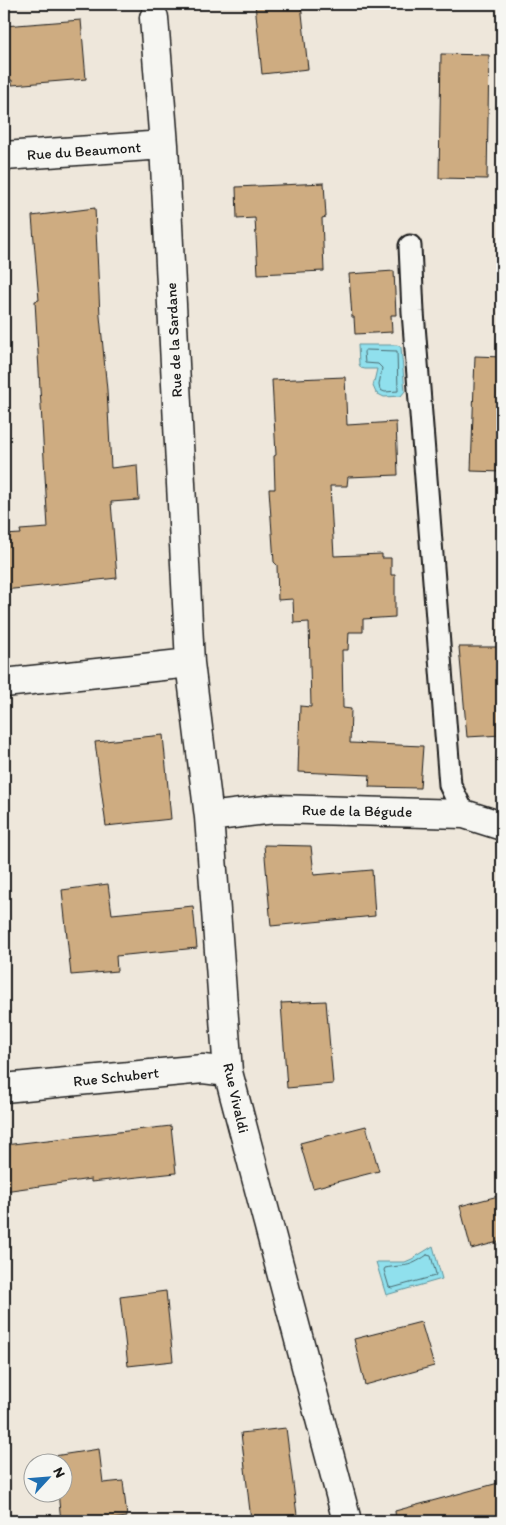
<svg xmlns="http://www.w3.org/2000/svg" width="506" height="1525" font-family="Itim,sans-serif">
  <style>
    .water { fill: #90e0ed; stroke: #629299 }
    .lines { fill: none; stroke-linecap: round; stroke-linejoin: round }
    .shore { stroke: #4a6a70; stroke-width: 1 }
    .building { fill: #ceac81; stroke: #1c1c1c }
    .service-casing { stroke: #1c1c1c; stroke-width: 25 }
    .minor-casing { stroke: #1c1c1c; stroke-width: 31 }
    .service { stroke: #f6f6f2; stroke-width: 21 }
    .minor { stroke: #f6f6f2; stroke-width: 28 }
    .labels { text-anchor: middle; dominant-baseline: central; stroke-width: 5; stroke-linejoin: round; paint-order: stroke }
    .street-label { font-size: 15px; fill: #1c1c1c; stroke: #f6f6f2 }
  </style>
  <rect width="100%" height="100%" fill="#eee7db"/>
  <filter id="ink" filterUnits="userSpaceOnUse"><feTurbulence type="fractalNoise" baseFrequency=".02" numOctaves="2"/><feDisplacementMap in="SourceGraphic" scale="10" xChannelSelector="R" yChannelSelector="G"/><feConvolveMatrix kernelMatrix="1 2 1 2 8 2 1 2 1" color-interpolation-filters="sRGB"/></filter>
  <g filter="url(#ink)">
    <!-- water -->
    <path class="water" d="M 358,345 L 397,345 L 401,347 L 405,391 L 401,396 L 384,397 L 376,393 L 373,386 L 377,369 L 365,369 L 361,368 L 359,364 Z
      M 433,1246 L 442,1279 L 386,1295 L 376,1262 L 405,1262 L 412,1259 Z"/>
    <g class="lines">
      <!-- shore -->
      <path class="shore" d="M 366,350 L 397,351 L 398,391 L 385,392 L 380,390 L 379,385 L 382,368 L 378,364 L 365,363 L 364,352 Z
        M 427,1255 L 431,1256 L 436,1274 L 435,1276 L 392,1288 L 389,1287 L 384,1270 L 385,1268 C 406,1264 407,1269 427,1255 Z"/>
    </g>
    <!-- building -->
    <path class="building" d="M 255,4 L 301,4 L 308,69 L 262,74 Z
      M 81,20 L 86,79 L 12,85 L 12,80 L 4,81 L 4,26 Z
      M 441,54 L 489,55 L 487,179 L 439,178 Z
      M 324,183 L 326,217 L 322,218 L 324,271 L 258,274 L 255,218 L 237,219 L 236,187 Z
      M 95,208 L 100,316 L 107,390 L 111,468 L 137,465 L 139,500 L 111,502 L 117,578 L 4,590 L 4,535 L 21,534 L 20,530 L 48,528 L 35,301 L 39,300 L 32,216 Z
      M 394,271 L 396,315 L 391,315 L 392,332 L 355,334 L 354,317 L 352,317 L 349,274 Z
      M 475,356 L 502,357 L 502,472 L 471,471 Z
      M 345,377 L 347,425 L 396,422 L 398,475 L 348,477 L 347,486 L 330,486 L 334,556 L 382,554 L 382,558 L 391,558 L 391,575 L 395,575 L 395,617 L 363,619 L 363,632 L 349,632 L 348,650 L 342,650 L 343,708 L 351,709 L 350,743 L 423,746 L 420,788 L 369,787 L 370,775 L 298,772 L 300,706 L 311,707 L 309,622 L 294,623 L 293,599 L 278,600 L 277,565 L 274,562 L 269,489 L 275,489 L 274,456 L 276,455 L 272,380 Z
      M 459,647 L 502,647 L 502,735 L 467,737 Z
      M 163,735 L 171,819 L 106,826 L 95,742 Z
      M 264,845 L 311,846 L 314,875 L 372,870 L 375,916 L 271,926 Z
      M 108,884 L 112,914 L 193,906 L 197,948 L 116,956 L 117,971 L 71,975 L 62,890 Z
      M 326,1001 L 333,1084 L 287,1088 L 281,1003 Z
      M 171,1126 L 176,1173 L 91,1182 L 91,1179 L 4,1191 L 4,1145 Z
      M 366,1126 L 379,1171 L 313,1188 L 300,1143 Z
      M 502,1195 L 502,1241 L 471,1249 L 460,1206 Z
      M 166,1291 L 173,1361 L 128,1366 L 120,1297 Z
      M 421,1322 L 434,1366 L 365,1385 L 354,1339 Z
      M 286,1428 L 297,1515 L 251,1520 L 241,1433 Z
      M 99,1449 L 103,1483 L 123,1481 L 127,1517 L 92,1521 L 61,1521 L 58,1492 L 62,1492 L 62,1462 L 54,1462 L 54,1456 Z
      M 502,1482 L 502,1521 L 396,1521 L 395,1511 Z"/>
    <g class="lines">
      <defs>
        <path id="service" d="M 410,246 L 413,312 L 450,785 L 464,814"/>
        <path id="minor" d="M 154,18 L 164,145 L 190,663 L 209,817 L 228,1072 L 347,1521
          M 4,156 L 164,145
          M 4,683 L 190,663
          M 209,817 L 274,809 L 464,814 L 502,826
          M 4,1088 L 203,1069 L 228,1072"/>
      </defs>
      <!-- service casing -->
      <use href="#service" class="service-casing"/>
      <!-- minor casing -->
      <use href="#minor" class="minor-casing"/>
      <!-- service -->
      <use href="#service" class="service"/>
      <!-- minor -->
      <use href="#minor" class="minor"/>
    </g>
  </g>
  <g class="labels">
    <!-- street labels -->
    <g class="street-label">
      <text transform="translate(84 151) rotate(-4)">Rue du Beaumont</text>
      <text transform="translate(174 340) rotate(-93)">Rue de la Sardane</text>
      <text transform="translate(357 811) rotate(1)">Rue de la Bégude</text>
      <text transform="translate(116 1077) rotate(-6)">Rue Schubert</text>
      <text transform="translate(236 1098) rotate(77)">Rue Vivaldi</text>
    </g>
  </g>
  <!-- margin -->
  <rect width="506" height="1525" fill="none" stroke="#f6f6f2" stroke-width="20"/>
  <rect x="10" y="10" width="486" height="1505" fill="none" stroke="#1c1c1c" stroke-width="2" filter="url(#ink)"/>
  <!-- north arrow -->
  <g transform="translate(48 1478) rotate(64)"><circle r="24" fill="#f6f6f2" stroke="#9f9f9c"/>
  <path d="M0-4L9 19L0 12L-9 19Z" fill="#1f6fb2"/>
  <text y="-8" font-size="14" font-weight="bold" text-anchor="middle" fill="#1c1c1c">N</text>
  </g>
</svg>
